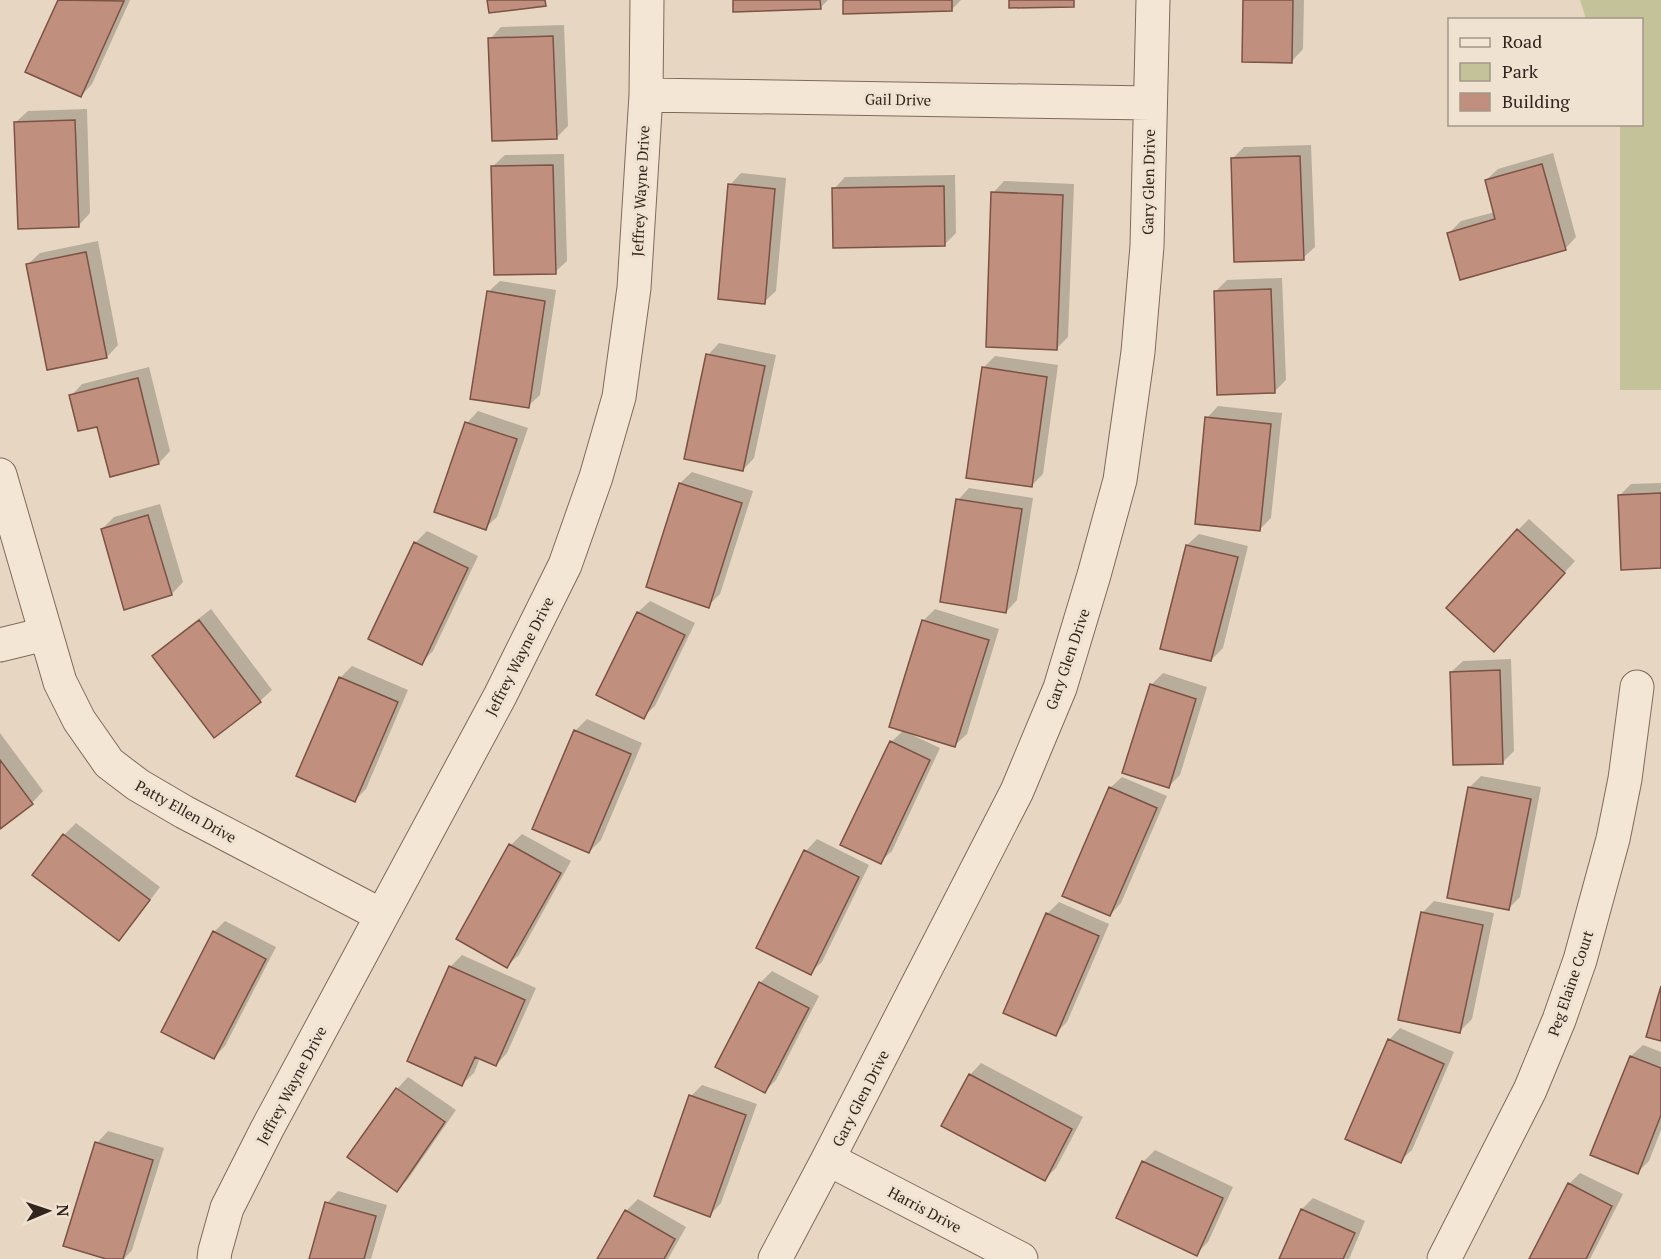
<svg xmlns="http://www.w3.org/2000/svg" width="1661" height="1259" font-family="'PT Serif',serif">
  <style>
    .green { fill: #c4c298 }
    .shadow { fill: #0003 }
    .building { fill: #c18f7d; stroke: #7b5245; stroke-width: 1.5 }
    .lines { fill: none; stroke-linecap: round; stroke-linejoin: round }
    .minor-casing { stroke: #7f695c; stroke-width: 35 }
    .minor { stroke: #f3e6d4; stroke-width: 33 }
    .labels { text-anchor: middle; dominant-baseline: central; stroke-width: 6; stroke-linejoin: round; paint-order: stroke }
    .street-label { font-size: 15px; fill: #31241e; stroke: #f0e2d1 }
  </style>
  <rect width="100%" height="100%" fill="#e7d7c2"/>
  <!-- green -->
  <path class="green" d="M 1580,0 L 1661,0 L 1661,390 L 1620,390 L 1620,125 L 1642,124 L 1642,20 L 1586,19 Z"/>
  <!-- shadow -->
  <path class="shadow" d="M 59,0 L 130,0 L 92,84 L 81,96 L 27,71 Z
    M 734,0 L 828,0 L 820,8 Z
    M 844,0 L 961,0 L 951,10 Z
    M 1244,0 L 1304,0 L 1303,49 L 1292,61 Z
    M 564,25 L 568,126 L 556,138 L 490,39 L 501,27 Z
    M 87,109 L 90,213 L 79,225 L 16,122 L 28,111 Z
    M 1311,145 L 1315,247 L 1303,258 L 1232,159 L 1244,147 Z
    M 1553,153 L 1576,237 L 1565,249 L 1449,233 L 1461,221 L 1495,212 L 1486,180 L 1498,169 Z
    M 564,154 L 567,261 L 555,272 L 493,166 L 505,155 Z
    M 741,173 L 786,178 L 776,291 L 764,302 L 730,185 Z
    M 955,175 L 956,233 L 944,245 L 834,189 L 845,177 Z
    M 1004,181 L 1074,184 L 1068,337 L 1057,348 L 993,193 Z
    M 98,241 L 118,345 L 107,357 L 28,264 L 40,253 Z
    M 1282,278 L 1286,380 L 1274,392 L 1215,292 L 1227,280 Z
    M 500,281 L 556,290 L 540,395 L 528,406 L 488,292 Z
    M 719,343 L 776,355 L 754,458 L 743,470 L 708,355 Z
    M 995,356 L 1058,365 L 1043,474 L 1031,486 L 983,368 Z
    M 149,367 L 170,451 L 159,463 L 98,425 L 71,396 L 82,384 Z
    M 1218,406 L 1282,413 L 1271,518 L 1260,529 L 1207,418 Z
    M 478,411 L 528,428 L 497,517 L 485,528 L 467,423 Z
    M 692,472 L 753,491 L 720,594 L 708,606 L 680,483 Z
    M 1661,483 L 1661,567 L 1620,495 L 1631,484 Z
    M 969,488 L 1033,498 L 1017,600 L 1006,612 L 958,500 Z
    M 160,504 L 183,582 L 172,594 L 102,529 L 114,517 Z
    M 1529,519 L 1575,561 L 1505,638 L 1518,530 Z
    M 427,531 L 478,556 L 433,651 L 421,663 L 370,638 L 415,543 Z
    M 1199,534 L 1248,546 L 1223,648 L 1211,660 L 1187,545 Z
    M 650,601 L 695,623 L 655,706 L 643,717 L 598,695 L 638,612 Z
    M 211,609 L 272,690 L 260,701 L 153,656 L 165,645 Z
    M 935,609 L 999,629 L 967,734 L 955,745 L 909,731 L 908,733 L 940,748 L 892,851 L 880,862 L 891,742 L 904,730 L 891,726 L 924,620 Z
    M 1511,659 L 1514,751 L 1503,762 L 1451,672 L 1463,661 Z
    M 352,666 L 408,690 L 366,789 L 355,800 L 340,678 Z
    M 1163,673 L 1207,687 L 1180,775 L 1168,787 L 1151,685 Z
    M 587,719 L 642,743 L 601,840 L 589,852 L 575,731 Z
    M 0,733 L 43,791 L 32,803 L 0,827 Z
    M 1481,776 L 1541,787 L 1520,897 L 1509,908 L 1469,788 Z
    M 1122,777 L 1167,796 L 1121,903 L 1110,915 L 1110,788 Z
    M 76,823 L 160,887 L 130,927 L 119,939 L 64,835 Z
    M 522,834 L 571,861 L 519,955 L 507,966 L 511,845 Z
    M 817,839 L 869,865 L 822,962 L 810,973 L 758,947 L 806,851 Z
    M 1434,901 L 1494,913 L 1472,1019 L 1460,1031 L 1422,913 Z
    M 1059,902 L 1109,924 L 1067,1022 L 1055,1034 L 1047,914 Z
    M 225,921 L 276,947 L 225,1046 L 214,1057 L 214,932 Z
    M 462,955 L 536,988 L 507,1053 L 496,1065 L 480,1058 L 474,1073 L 462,1084 L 450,967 Z
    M 772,971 L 819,996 L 776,1080 L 765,1091 L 760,983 Z
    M 1400,1028 L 1454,1052 L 1412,1150 L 1400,1161 L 1389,1040 Z
    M 1643,1045 L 1661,1052 L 1661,1130 L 1649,1161 L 1638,1172 L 1592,1154 L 1631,1056 Z
    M 981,1063 L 1083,1117 L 1056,1168 L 1045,1179 L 970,1075 Z
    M 408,1077 L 456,1110 L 408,1179 L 397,1190 L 397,1089 Z
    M 702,1085 L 757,1104 L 721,1203 L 710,1215 L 691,1096 Z
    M 108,1131 L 164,1148 L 132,1250 L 124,1259 L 111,1259 L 97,1143 Z
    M 1155,1150 L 1233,1187 L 1208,1242 L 1196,1254 L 1143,1162 Z
    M 1580,1173 L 1623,1194 L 1590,1259 L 1531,1259 L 1569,1184 Z
    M 338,1191 L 387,1205 L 371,1259 L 310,1259 L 327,1203 Z
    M 1313,1198 L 1365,1221 L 1349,1259 L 1281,1259 L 1302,1209 Z
    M 638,1199 L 686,1227 L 668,1259 L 599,1259 L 626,1211 Z"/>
  <!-- building -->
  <path class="building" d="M 58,0 L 124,1 L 81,97 L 25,72 Z
    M 487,0 L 545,0 L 546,6 L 489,13 Z
    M 733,0 L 820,0 L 821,9 L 733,12 Z
    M 843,0 L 952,0 L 952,11 L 843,14 Z
    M 1009,0 L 1074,0 L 1074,7 L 1009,8 Z
    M 1243,0 L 1293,0 L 1292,63 L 1242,62 Z
    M 553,36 L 557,139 L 492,141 L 488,38 Z
    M 75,120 L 79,227 L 18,229 L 14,122 Z
    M 1300,156 L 1304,260 L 1234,262 L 1231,158 Z
    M 1542,164 L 1566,250 L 1460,280 L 1447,233 L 1495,219 L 1485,180 Z
    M 553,165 L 556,274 L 494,275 L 491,166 Z
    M 728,184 L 775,189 L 765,304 L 718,299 Z
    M 944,186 L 945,246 L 833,248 L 832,188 Z
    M 991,192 L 1063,195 L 1057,350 L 986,347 Z
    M 86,252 L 107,358 L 47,370 L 26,264 Z
    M 1271,289 L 1275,393 L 1217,395 L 1214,291 Z
    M 487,291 L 545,301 L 529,408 L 470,399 Z
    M 706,354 L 765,366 L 743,471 L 684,459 Z
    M 982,367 L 1047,377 L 1032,487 L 966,478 Z
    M 138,378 L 159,464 L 110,477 L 97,427 L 78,431 L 69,395 Z
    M 1205,417 L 1271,424 L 1260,531 L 1195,524 Z
    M 465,422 L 517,439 L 486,530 L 434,512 Z
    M 679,483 L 742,503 L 709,608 L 646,587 Z
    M 1661,493 L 1661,568 L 1621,570 L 1618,495 Z
    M 956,499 L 1022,509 L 1006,613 L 940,602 Z
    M 148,515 L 172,595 L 124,610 L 101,529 Z
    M 1517,529 L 1565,573 L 1494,652 L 1446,608 Z
    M 414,542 L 468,568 L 422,665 L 368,639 Z
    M 1186,545 L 1238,557 L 1211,661 L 1160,649 Z
    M 637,612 L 685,635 L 644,719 L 596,695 Z
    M 199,620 L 261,702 L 214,738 L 152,656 Z
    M 922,620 L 989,640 L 955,747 L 889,727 Z
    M 1500,670 L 1503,764 L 1453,765 L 1450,672 Z
    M 339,677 L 398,702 L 355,802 L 296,776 Z
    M 1150,684 L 1196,699 L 1169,788 L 1122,773 Z
    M 574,730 L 631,754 L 589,853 L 532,829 Z
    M 890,741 L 930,760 L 881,864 L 840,845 Z
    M 0,760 L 33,804 L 0,829 Z
    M 1109,787 L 1157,808 L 1110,916 L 1062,896 Z
    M 1468,787 L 1531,799 L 1509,910 L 1447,898 Z
    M 63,834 L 150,900 L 119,941 L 32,875 Z
    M 509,844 L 561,873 L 507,968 L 456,939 Z
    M 804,850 L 859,877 L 811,975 L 756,948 Z
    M 1421,912 L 1483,925 L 1460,1033 L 1398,1020 Z
    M 1046,913 L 1099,936 L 1056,1036 L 1003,1013 Z
    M 213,931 L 266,959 L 214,1059 L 161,1032 Z
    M 449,966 L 525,1000 L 496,1066 L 475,1057 L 462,1086 L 407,1061 Z
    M 759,982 L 809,1008 L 765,1093 L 715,1067 Z
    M 1661,986 L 1661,1041 L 1646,1037 Z
    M 1388,1039 L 1444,1064 L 1401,1163 L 1345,1139 Z
    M 1630,1056 L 1661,1068 L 1661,1115 L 1638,1174 L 1590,1155 Z
    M 969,1074 L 1072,1129 L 1045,1181 L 941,1126 Z
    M 396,1088 L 445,1122 L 397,1192 L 347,1157 Z
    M 689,1095 L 746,1115 L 710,1217 L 654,1196 Z
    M 95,1142 L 153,1160 L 123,1259 L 106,1259 L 63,1246 Z
    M 1142,1161 L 1223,1198 L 1197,1256 L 1116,1218 Z
    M 1568,1183 L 1612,1206 L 1586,1259 L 1529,1259 Z
    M 325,1202 L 376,1216 L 364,1259 L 309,1259 Z
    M 1301,1209 L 1355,1233 L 1343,1259 L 1279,1259 Z
    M 625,1210 L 675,1239 L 664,1259 L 597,1259 Z"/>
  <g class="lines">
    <defs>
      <path id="minor" d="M 646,95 L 1150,103
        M 0,475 L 60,682 L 79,720 L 109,763 L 138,785 L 184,812 L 381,915
        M 0,645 L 45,634
        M 828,1159 L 1021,1259
        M 214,1259 L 215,1251 L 227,1208 L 267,1129 L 500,696 L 565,565 L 596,477 L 619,397 L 634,288 L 646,95 L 647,0
        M 775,1259 L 828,1159 L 1017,791 L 1060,688 L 1094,575 L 1120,480 L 1138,352 L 1147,246 L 1153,0
        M 1444,1259 L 1530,1090 L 1559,1020 L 1580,960 L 1613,839 L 1625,779 L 1637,687"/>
    </defs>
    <!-- minor casing -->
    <use href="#minor" class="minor-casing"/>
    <!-- minor -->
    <use href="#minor" class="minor"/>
  </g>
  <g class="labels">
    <!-- street labels -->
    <g class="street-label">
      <text transform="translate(898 99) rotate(1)">Gail Drive</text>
      <text transform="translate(1148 182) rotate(-89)">Gary Glen Drive</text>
      <text transform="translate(640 191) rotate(-87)">Jeffrey Wayne Drive</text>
      <text transform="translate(519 656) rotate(-63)">Jeffrey Wayne Drive</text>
      <text transform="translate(1067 659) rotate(-71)">Gary Glen Drive</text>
      <text transform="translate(186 811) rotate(29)">Patty Ellen Drive</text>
      <text transform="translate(1570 983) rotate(-71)">Peg Elaine Court</text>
      <text transform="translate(291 1085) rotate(-62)">Jeffrey Wayne Drive</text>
      <text transform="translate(860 1098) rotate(-63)">Gary Glen Drive</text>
      <text transform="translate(925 1209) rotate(28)">Harris Drive</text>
    </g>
  </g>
  <!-- legend -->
  <rect x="1448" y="18" width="195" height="108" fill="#f0e2d1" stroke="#a49689" stroke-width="1.5"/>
  <rect x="1460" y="38" width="30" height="9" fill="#f3e6d4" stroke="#a49689" stroke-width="1.5"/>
  <text x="1502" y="48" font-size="18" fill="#31241e">Road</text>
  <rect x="1460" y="63" width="30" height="18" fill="#c4c298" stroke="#a49689" stroke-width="1.5"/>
  <text x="1502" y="78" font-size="18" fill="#31241e">Park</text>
  <rect x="1460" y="93" width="30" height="18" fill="#c18f7d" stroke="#a49689" stroke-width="1.5"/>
  <text x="1502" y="108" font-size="18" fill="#31241e">Building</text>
  <!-- north arrow -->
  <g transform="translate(48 1211) rotate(88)" stroke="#f0e2d1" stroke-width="4.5" paint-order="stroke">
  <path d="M0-4.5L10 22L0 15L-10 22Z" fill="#31241e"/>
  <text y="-9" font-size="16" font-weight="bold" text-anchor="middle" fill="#31241e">N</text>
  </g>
</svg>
